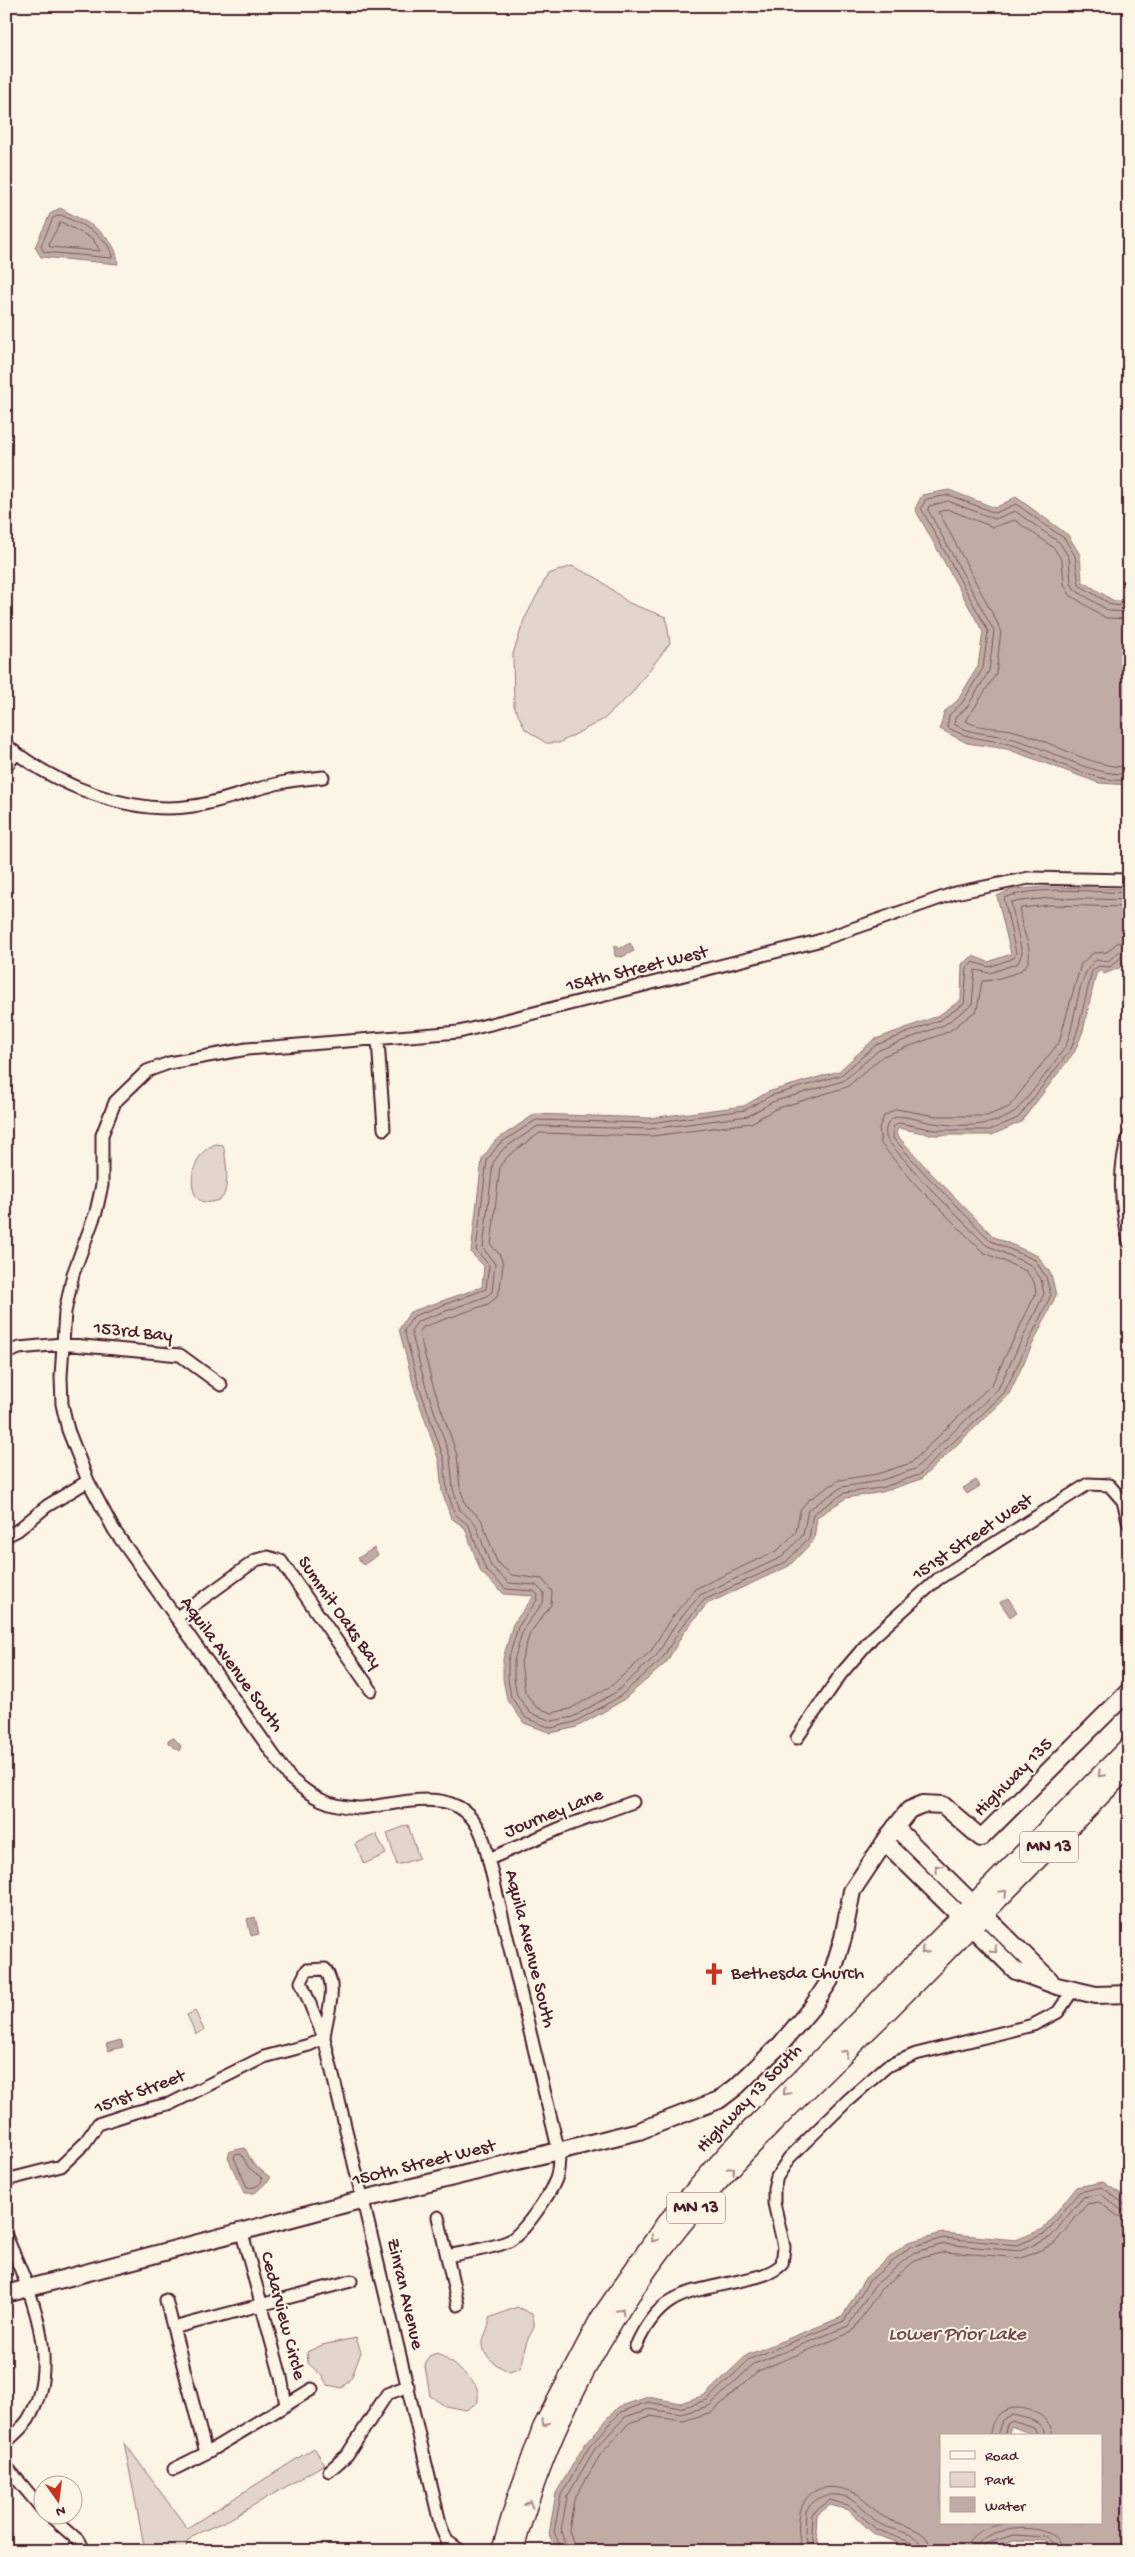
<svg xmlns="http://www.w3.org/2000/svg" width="1135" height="2557" font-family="'Gochi Hand',sans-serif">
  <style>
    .green { fill: #e2d5ca; stroke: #967a7a }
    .water { fill: #c0aca5; stroke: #917474; fill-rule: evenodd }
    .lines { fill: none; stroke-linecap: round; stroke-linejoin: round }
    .shore { stroke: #79575c; stroke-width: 1 }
    .street-casing { stroke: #4a1f2b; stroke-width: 15 }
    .secondary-casing { stroke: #4a1f2b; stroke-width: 20 }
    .primary-casing { stroke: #4a1f2b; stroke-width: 21 }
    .street { stroke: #fcf5e5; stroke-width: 11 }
    .secondary { stroke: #fcf5e5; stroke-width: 16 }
    .primary { stroke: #fcf5e5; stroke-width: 18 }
    .oneway { stroke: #a38a88 }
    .labels { text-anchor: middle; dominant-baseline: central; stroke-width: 4; stroke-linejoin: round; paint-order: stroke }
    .shield { fill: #fcf5e5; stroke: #7f5f63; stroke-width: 1 }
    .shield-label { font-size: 18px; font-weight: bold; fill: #4a1f2b }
    .street-label { font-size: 19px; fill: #4a1f2b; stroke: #fcf5e5 }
    .poi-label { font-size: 19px; fill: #4a1f2b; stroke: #fcf5e5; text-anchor: start }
    .water-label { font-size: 20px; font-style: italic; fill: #6d4950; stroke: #fcf5e5 }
  </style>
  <rect width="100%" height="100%" fill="#fcf5e5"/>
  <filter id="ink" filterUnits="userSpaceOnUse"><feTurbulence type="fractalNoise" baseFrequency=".02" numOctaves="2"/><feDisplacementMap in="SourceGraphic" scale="10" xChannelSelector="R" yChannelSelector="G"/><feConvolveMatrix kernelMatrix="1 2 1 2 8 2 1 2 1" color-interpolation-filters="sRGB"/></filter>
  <g filter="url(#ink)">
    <!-- green -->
    <path class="green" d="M 572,566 L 597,578 L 629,603 L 666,617 L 670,643 L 631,694 L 604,719 L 559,743 L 546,743 L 525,729 L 514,706 L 513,654 L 524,620 L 548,574 Z
      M 216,1144 L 223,1145 C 226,1155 230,1189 222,1198 C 219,1201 216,1201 211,1202 C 192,1206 190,1181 194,1169 C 199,1156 203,1149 216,1144 Z
      M 408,1825 L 419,1858 L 397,1865 L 387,1833 Z
      M 376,1834 L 386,1854 L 364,1864 L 355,1844 Z
      M 195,2011 L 204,2030 L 196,2034 L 187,2015 Z
      M 517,2307 L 532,2314 C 538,2331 530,2330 526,2344 C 523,2353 525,2358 520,2368 L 510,2372 C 498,2367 481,2356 483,2341 C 485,2332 490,2327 489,2318 Z
      M 356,2338 L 361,2352 L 352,2377 L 342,2388 L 328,2385 L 321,2375 L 308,2363 L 307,2352 L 322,2345 Z
      M 437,2353 C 446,2358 472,2378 476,2386 C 479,2392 478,2396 478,2402 L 466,2410 L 445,2406 L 430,2396 L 425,2366 L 429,2356 Z
      M 124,2442 L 187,2528 L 314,2448 L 325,2464 L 230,2519 L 194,2535 L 187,2542 L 186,2551 L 145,2551 Z"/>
    <!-- water -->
    <path class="water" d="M 60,208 C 83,221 117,233 118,264 L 41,257 L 35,247 L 50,214 Z
      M 949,490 L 995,508 L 1016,497 L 1068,535 L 1080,555 L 1082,581 L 1114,601 L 1129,601 L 1129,785 L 1099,783 L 1007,749 L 967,743 L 940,729 L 944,712 L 958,700 L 978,666 L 983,632 L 915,509 L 922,495 Z
      M 1050,887 L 1129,889 L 1129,958 L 1119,968 L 1104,974 L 1101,970 L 1096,974 L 1083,1031 L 1075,1051 L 1021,1122 L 992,1135 L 934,1135 L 898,1128 L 896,1134 L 930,1172 L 994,1237 L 1038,1256 L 1051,1274 L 1056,1295 L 1008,1396 L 921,1479 L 882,1492 L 846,1498 L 817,1517 L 814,1540 L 789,1566 L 707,1604 L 684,1632 L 666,1663 L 622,1701 L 577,1727 L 551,1733 L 524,1723 L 507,1699 L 503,1679 L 503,1659 L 513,1624 L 534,1596 L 504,1594 L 481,1572 L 465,1528 L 451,1518 L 442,1492 L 439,1461 L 414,1387 L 399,1329 L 410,1312 L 482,1287 L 484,1266 L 471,1253 L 482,1159 L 495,1141 L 535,1114 L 650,1118 L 744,1106 L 768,1092 L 839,1071 L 873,1040 L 938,1016 L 961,1000 L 962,964 L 973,956 L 988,962 L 1011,954 L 997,896 L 1013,889 Z
      M 630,943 L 634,951 L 622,957 L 615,956 L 614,947 L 617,945 L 619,949 Z
      M 976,1480 L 980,1486 L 967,1494 L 963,1488 Z
      M 374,1548 L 378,1555 L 363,1565 L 358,1558 Z
      M 1008,1598 L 1017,1612 L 1010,1617 L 1000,1602 Z
      M 174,1738 L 181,1746 L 179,1751 L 168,1743 L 168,1740 Z
      M 255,1917 L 259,1934 L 251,1936 L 247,1919 Z
      M 121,2040 L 123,2047 L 108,2051 L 106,2044 Z
      M 245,2148 L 253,2164 L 271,2178 L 255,2193 L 244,2193 L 228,2158 L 230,2151 Z
      M 1103,2182 L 1124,2196 L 1129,2203 L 1129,2551 L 1054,2551 L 1044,2541 L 1014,2540 L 979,2551 L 916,2550 L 873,2533 L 848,2510 L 830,2505 L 817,2515 L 816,2532 L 821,2551 L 558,2551 L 549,2534 L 556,2493 L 585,2444 L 618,2407 L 648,2397 L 680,2403 L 705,2395 L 747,2355 L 842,2317 L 865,2278 L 908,2242 L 943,2233 L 1016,2240 L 1043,2229 L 1076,2187 ZM 1011,2426 L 1037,2436 L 1101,2436 L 1101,2523 L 941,2523 L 941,2436 L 1008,2436 Z"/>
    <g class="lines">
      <!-- shore -->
      <path class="shore" d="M 61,215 C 78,223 111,236 112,258 L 44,252 L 41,246 L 53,218 Z
        M 61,222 L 93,239 L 100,251 L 50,247 L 49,244 Z
        M 1129,606 L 1112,605 L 1079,585 L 1075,556 L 1065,539 L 1016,504 L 995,513 L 949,495 L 926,499 L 921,508 L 988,631 L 983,668 L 962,703 L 949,715 L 947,727 C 969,740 985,738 1009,744 C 1046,754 1090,784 1129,780
        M 1129,612 L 1109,611 L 1075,590 L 1071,583 L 1069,558 L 1060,543 L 1015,511 L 995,519 L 948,501 L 929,506 L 928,510 L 994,631 L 989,671 L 968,706 L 955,718 L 954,724 C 972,735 990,733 1010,738 C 1049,748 1088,776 1129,774
        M 1129,619 L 1106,618 L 1070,595 L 1064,584 L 1062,561 L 1054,548 L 1015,520 L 993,527 L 947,509 L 939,512 L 1001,630 L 996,674 L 966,721 C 979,729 996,727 1011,730 C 1050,739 1088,768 1129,767
        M 1129,893 C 1093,892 1037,885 1004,898 L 1016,953 L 1014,958 L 989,967 L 973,962 L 967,968 L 964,1004 L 940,1020 L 876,1045 L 841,1075 L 770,1096 L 745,1110 L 650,1123 L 536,1120 L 499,1144 L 487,1160 L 476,1250 L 489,1265 L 486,1289 L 414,1316 L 404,1330 L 419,1386 L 444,1459 L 447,1491 L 455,1514 L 469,1526 L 486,1570 L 506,1589 L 534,1591 L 538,1595 L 537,1600 L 518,1627 L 508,1660 L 508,1679 L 511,1697 L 526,1718 L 551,1728 L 575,1722 L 619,1697 L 662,1659 L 680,1629 L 704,1600 L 786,1562 L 809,1538 L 813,1514 L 844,1493 L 881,1488 L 919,1475 L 1004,1393 L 1051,1295 L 1046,1277 L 1035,1260 L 991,1241 L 927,1176 L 893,1138 L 893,1127 L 899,1123 L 935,1130 L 990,1130 L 1018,1118 L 1071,1049 L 1078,1029 L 1092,971 L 1099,966 L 1110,967 L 1124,955 L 1129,954
        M 1129,900 L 1050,898 L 1011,902 L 1022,953 L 1018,963 L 990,973 L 975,970 L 972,1005 L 944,1025 L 879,1050 L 843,1081 L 772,1102 L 748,1116 L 650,1129 L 538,1126 L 503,1149 L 493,1163 L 483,1248 L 495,1264 L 492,1292 L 485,1297 L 418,1321 L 411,1331 L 425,1384 L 450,1457 L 453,1489 L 460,1510 L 475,1523 L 491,1566 L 509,1583 L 536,1585 L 544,1593 L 543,1603 L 523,1629 L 514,1661 L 514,1678 L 517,1695 L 530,1713 L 552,1721 L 573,1717 L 616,1692 L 657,1655 L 675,1625 L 700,1595 L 782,1557 L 803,1535 L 808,1510 L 842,1487 L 879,1481 L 915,1469 L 998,1389 L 1044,1294 L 1041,1279 L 1031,1265 L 986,1245 L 922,1180 L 888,1141 C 883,1133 886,1119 897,1117 C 908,1115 923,1122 934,1123 C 959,1127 991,1127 1012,1114 C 1020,1109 1061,1055 1066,1045 C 1076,1023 1077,972 1096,960 L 1108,961 L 1121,950 L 1129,948
        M 1129,907 L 1050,905 L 1021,908 C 1015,929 1048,962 1013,974 C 1002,977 993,981 982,981 L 977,1010 L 948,1032 L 883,1056 L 847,1087 L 775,1109 L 751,1123 L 652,1136 L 540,1133 L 509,1155 L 500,1166 L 491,1245 L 500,1255 L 503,1264 L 500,1289 L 496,1298 L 488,1304 L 423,1327 L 419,1333 L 432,1382 L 457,1455 L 460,1488 L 466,1505 L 481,1519 L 497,1562 L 512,1575 L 542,1579 L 552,1591 L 551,1605 L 530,1633 L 521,1662 L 525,1692 L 536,1707 L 552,1713 L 570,1709 L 611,1686 L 651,1651 L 669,1621 L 695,1589 L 778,1550 L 796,1532 L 800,1510 L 807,1501 L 839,1480 L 877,1474 L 911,1463 L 992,1384 L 1036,1293 L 1034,1282 L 1026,1271 L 983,1252 L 916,1185 L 881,1144 L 879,1128 L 884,1116 L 896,1109 L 936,1116 L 987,1116 L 1009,1107 L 1059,1042 L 1081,964 L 1093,953 L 1107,952 L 1117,943 L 1129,941
        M 235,2155 L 241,2154 L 249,2168 L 262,2178 C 263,2185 253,2189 247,2187 L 234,2158 Z
        M 990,2436 C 991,2392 1052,2406 1053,2436
        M 997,2436 L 1002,2420 L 1012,2415 C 1025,2418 1044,2420 1045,2436
        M 1004,2436 L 1007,2424 L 1012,2421 L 1034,2428 L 1039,2436
        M 562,2551 L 554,2532 L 561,2495 L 589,2447 L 621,2412 L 648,2402 L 680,2408 L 707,2400 L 750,2359 L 844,2321 L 869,2281 L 910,2247 L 944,2238 L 1018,2245 L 1046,2233 L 1079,2192 L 1102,2187 L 1124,2204 L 1129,2205
        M 568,2551 L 561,2531 L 567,2497 L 594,2450 L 625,2417 L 649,2409 L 681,2414 L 709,2406 L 754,2364 L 848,2326 L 874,2286 L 913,2253 L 944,2244 L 1020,2251 L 1051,2237 L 1083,2197 L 1101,2194 L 1121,2210 L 1129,2211
        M 576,2551 L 569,2530 L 574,2500 L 600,2455 L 629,2423 L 650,2416 L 683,2421 L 712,2412 L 758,2371 L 852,2332 L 880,2290 L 917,2259 L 945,2252 L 1022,2258 L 1054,2244 L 1087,2204 L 1099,2202 L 1118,2216 L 1129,2219
        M 802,2551 C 791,2509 806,2473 855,2493 C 866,2498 873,2511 884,2517 C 901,2527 930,2527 931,2551
        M 809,2551 L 805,2533 L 806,2511 C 817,2493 836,2491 853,2500 C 863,2506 870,2518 880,2524 C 893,2531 922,2532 923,2551
        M 816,2551 L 811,2532 L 812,2514 L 830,2500 L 850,2506 L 876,2529 L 914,2544 L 917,2551
        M 967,2551 C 968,2530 989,2528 1005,2523
        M 975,2551 C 976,2526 1061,2516 1063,2551
        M 981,2551 L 985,2544 L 1014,2535 L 1046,2537 L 1056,2546 L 1057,2551"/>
      <defs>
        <path id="street" d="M 6,745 C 55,785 130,816 193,806 C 224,802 254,788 285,782 C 297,779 310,779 323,777
          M 6,767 L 16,753
          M 378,1040 L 384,1129
          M 1129,1135 C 1117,1171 1121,1205 1129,1242
          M 6,1353 L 19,1348 L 62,1344 L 180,1355 L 221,1385
          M 6,1536 L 18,1530 L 47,1506 L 88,1481
          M 176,1618 L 256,1560 L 268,1557 L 281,1561 L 371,1690
          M 797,1738 L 841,1674 L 872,1638 L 938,1579 L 1088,1484 L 1109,1485 L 1123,1501 L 1129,1524
          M 489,1859 L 563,1827 L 633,1802
          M 324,2038 C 326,2015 339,1988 325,1969 L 307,1970 L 301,1982 L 324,2038 L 441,2527 L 447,2541 L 461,2551
          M 6,2180 L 61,2166 L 84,2144 L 98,2124 L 135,2112 L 172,2103 L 264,2057 L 309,2045 L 324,2038
          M 438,2217 L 458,2305
          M 6,2236 C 30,2289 63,2363 28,2420 C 22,2428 13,2436 6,2442
          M 447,2256 C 466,2252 489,2249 507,2242 C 522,2236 550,2194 556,2179 C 559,2170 559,2161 559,2152 L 484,1841 C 469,1794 430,1797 389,1804 C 379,1805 368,1808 358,1808 C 327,1806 313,1798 290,1778 L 114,1530 L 88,1481 L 68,1430 L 62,1404 L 61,1377 L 65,1312 L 73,1274 L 96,1212 L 102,1185 L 102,1135 L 115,1102 L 147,1071 L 169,1063 L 247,1049 L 459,1032 L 818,941 L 955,893 L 1029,878 L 1129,880
          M 166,2300 L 206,2453 L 286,2405 L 281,2377 L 242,2233
          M 173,2328 L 351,2281
          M 636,2346 C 661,2290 689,2293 743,2280 C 757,2277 772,2274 782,2264 L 784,2247 L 774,2203 L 774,2188 L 777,2177 L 789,2158 L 847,2101 L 887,2066 L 916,2054 L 1033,2025 L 1058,2012 L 1073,1990
          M 286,2405 L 312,2389
          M 6,2466 L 42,2509
          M 174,2469 L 206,2453
          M 329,2471 L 347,2455 L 387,2394 L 408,2386
          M 48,2514 L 80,2542 L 84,2551"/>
        <path id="secondary" d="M 895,1827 L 1050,1980
          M 885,1842 L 1016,1971 L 1057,1986 L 1096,1995 L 1129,1994
          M 6,2294 L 364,2199 L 639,2131 L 719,2100 L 736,2087 L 781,2044 L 813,2006 L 830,1980 L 843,1938 L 852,1891 L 890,1834 L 909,1810 L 923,1804 L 943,1805 L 981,1838 L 1129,1691"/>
        <path id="primary" d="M 501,2551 L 516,2500 L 542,2428 L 600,2318 L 665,2224 L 730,2150 L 1129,1746
          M 514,2551 C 548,2425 611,2308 695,2209 C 755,2138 824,2074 890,2009 C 970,1929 1049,1847 1129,1767"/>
      </defs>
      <!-- street casing -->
      <use href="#street" class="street-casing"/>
      <!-- secondary casing -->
      <use href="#secondary" class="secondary-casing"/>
      <!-- primary casing -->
      <use href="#primary" class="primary-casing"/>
      <!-- street -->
      <use href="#street" class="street"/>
      <!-- secondary -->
      <use href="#secondary" class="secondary"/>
      <!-- primary -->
      <use href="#primary" class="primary"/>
    </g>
    <!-- one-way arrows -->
    <defs><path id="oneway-chevron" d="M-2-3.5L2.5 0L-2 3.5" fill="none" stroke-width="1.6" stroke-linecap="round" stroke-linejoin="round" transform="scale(1.25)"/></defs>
    <g class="oneway">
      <use href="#oneway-chevron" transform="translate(1101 1774) rotate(135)"/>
      <use href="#oneway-chevron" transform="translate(938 1868) rotate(-136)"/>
      <use href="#oneway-chevron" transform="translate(1004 1893) rotate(-46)"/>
      <use href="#oneway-chevron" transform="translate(994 1950) rotate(44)"/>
      <use href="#oneway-chevron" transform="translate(924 1951) rotate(134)"/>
      <use href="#oneway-chevron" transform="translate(845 2053) rotate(-45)"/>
      <use href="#oneway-chevron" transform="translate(786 2092) rotate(135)"/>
      <use href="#oneway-chevron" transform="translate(732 2170) rotate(-47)"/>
      <use href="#oneway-chevron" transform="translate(654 2239) rotate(126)"/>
      <use href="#oneway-chevron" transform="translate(621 2311) rotate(-57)"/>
      <use href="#oneway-chevron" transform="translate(545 2423) rotate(116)"/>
      <use href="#oneway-chevron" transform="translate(529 2504) rotate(-71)"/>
    </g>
  </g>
  <!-- icons -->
  <defs>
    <symbol id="church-bare" viewBox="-9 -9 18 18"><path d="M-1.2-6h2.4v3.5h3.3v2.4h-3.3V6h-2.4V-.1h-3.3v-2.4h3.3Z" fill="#c8321e" stroke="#fcf5e5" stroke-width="2.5" paint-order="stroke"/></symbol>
  </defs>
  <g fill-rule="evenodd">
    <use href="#church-bare" x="698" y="1958" width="32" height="32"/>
  </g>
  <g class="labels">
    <!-- shield labels -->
    <g class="shield">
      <rect x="1020" y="1831.5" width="58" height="31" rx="4"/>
      <rect x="667" y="2192.5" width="58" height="31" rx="4"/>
    </g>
    <g class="shield-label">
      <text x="1049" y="1847">MN 13</text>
      <text x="696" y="2208">MN 13</text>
    </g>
    <!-- street labels -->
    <g class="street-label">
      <text transform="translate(637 970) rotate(-14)">154th Street West</text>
      <text transform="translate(133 1333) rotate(6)">153rd Bay</text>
      <text transform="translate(973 1538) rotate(-34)">151st Street West</text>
      <text transform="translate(339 1613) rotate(55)">Summit Oaks Bay</text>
      <text transform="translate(231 1665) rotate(54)">Aquila Avenue South</text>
      <text transform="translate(1014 1778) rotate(-45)">Highway 135</text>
      <text transform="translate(554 1814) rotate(-22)">Journey Lane</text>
      <text transform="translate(529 1949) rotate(76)">Aquila Avenue South</text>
      <text transform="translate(140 2093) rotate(-21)">151st Street</text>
      <text transform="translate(750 2099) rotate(-46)">Highway 13 South</text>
      <text transform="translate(424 2164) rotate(-14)">150th Street West</text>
      <text transform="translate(404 2294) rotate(77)">Zinran Avenue</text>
      <text transform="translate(282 2316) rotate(75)">Cedarview Circle</text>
    </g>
    <!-- poi labels -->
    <g class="poi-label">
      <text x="731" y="1974">Bethesda Church</text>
    </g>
    <!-- water labels -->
    <g class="water-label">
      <text x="957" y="2335">Lower Prior Lake</text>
    </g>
  </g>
  <!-- margin -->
  <rect width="1135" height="2557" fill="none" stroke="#fcf5e5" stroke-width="25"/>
  <rect x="12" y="12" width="1110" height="2532" fill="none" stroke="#4a1f2b" stroke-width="2" filter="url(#ink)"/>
  <!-- legend -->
  <rect x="940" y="2434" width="162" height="90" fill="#fcf5e5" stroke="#b59f9b"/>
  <rect x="950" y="2451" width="25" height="8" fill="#fcf5e5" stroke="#b59f9b"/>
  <text x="985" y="2460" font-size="15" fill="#4a1f2b">Road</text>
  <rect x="950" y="2472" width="25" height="15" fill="#e2d5ca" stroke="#b59f9b"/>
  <text x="985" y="2484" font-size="15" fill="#4a1f2b">Park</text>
  <rect x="950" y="2497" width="25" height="15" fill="#c0aca5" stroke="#b59f9b"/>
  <text x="985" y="2510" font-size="15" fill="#4a1f2b">Water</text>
  <!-- north arrow -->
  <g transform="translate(58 2500) rotate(166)"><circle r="24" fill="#fcf5e5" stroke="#b59f9b"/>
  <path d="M0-4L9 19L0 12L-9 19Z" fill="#c8321e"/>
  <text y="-8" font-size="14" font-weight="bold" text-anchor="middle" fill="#4a1f2b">N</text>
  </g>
</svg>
